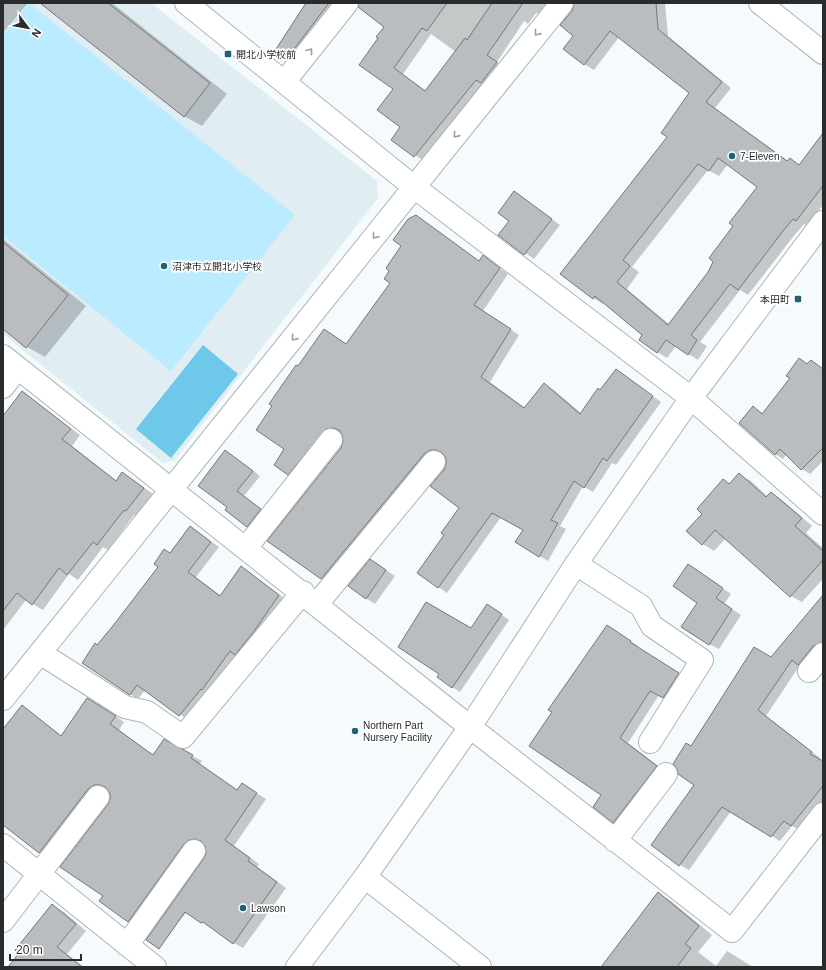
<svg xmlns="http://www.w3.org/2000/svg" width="826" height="970" font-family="Arial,'Noto Sans JP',sans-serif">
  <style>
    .built { fill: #e0edf2 }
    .green { fill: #baebfe }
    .water { fill: #6dc8ea }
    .shadow { fill: #0003; fill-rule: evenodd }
    .building { fill: #b9bdbf; stroke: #74787a; fill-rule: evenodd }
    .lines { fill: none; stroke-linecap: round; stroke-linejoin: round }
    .minor-casing { stroke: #b0b5b7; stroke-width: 24 }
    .minor { stroke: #fff; stroke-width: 22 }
    .oneway { stroke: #9fa0a0 }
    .poi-dot { fill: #216176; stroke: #fff; stroke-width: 1.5 }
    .labels { text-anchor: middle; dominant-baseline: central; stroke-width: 3.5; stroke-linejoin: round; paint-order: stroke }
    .poi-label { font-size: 10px; fill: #2a2b2c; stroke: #fff; text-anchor: start }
  </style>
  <rect width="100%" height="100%" fill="#f5fafc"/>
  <!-- built -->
  <path class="built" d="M 3,3 L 151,3 L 377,181 L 378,198 L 175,460 L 163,463 L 3,334 Z"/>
  <!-- green -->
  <path class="green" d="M 29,3 L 295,215 L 171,371 L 3,236 L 3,35 Z"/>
  <!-- water -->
  <path class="water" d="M 203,345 L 238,374 L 171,458 L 136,429 Z"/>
  <!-- shadow -->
  <path class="shadow" d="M 3,3 L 28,3 L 3,33 Z
    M 41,3 L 112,3 L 227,94 L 202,126 L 184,116 Z
    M 307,3 L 345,3 L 299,62 L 278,48 Z
    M 360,3 L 562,3 L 540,15 L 536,13 L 528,24 L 524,21 L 497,62 L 506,69 L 425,162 L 392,139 L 402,127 L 394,89 L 380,38 L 385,26 ZM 431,34 L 456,52 L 426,91 L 403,74 Z
    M 575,3 L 665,3 L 668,36 L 731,88 L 715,108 L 788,161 L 790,159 L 800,165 L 823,135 L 823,205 L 807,226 L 804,224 L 793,237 L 748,295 L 740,290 L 700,342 L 707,346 L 698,360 L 676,346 L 667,358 L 657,352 L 644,335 L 605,302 L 603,304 L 593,298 L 690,93 L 619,37 L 594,70 L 584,64 L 575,35 L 562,25 L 575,6 ZM 728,164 L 758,187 L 708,273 L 670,325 L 627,289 L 639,272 L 632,267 L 708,170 L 719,176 Z
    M 515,192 L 560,225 L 534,259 L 500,235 L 510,221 Z
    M 3,239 L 86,306 L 45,357 L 27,347 L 3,327 Z
    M 483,257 L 508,274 L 483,311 L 519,335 L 490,382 L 525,408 L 545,385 L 554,390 L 581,413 L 601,391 L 616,370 L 661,402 L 616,465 L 612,463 L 593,492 L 583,486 L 560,526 L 566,529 L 548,561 L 516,542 L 524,530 L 501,517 L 447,593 L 418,573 L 446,535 L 460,508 L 445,470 L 447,464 L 445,454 L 439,455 L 331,584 L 269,541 L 342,448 L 344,442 L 342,432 L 335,433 L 297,479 L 288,474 L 286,448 L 298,367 L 346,345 L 480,262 Z
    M 800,360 L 808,365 L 811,361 L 823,369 L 823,461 L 810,474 L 802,469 L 787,454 L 783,459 L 775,454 L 753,407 L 764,414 L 791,377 Z
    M 22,392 L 80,435 L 72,446 L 117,481 L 123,473 L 153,494 L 137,516 L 134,515 L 108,550 L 103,547 L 78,580 L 69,574 L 43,610 L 26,600 L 3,630 L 3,418 Z
    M 226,451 L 260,476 L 244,496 L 268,514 L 255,530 L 247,526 L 229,507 Z
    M 739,475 L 751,481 L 768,497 L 771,493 L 782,500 L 812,526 L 806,533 L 823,548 L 823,579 L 802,602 L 791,596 L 726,538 L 714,551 L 703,544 L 688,531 L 703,514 L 723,480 L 731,484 Z
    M 191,527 L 219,547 L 196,577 L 221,596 L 242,568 L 287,600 L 188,720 L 145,690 L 138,699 L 130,694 L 98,646 Z
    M 371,560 L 395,576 L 375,604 L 366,598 Z
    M 698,571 L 731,594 L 724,604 L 741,615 L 719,649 L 709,644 L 699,602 Z
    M 495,610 L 509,620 L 460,692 L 452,687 Z
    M 823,623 L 823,650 L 800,665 L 766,716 L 820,758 L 819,760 L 823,762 L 823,802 L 800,830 L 792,826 L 780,841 L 731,811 L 689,870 L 680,865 L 696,784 L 692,747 L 771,658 Z
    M 616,631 L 638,646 L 637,648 L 687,679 L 672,702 L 659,695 L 628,743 L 665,771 L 622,827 L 614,822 L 602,795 Z
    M 97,704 L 124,722 L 119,730 L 154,756 L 165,741 L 202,761 L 200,764 L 238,791 L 242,784 L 266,799 L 234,846 L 259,864 L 257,867 L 286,888 L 243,948 L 234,943 L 205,889 L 161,944 L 205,859 L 207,853 L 205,844 L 199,845 L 138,927 L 129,921 L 104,896 L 111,799 L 109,790 L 104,790 L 50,857 L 3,824 L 3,731 L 22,707 L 62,736 Z
    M 658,893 L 671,901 L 712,935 L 698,952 L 716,966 L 727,951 L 753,967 L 603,967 Z
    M 53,906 L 64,912 L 86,931 L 67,954 L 84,967 L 10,967 Z"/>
  <!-- building -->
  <path class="building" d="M 40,3 L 108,3 L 210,83 L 184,117 Z
    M 306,3 L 329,3 L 288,57 L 276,49 Z
    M 359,3 L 447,3 L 427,31 L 422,28 L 394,68 L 425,91 L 465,38 L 467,40 L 492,3 L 523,3 L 487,55 L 497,62 L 481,83 L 476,80 L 414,157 L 391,140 L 400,127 L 377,110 L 393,89 L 359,65 L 378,38 L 376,37 L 384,27 L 358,7 Z
    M 574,3 L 656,3 L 658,29 L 722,82 L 706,102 L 787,161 L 790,158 L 799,165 L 823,133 L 823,186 L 796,221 L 793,219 L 783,231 L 738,290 L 730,284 L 691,335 L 697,340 L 688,355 L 666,340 L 657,353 L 639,340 L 642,335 L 595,296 L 593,299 L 560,274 L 667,137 L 661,133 L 689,93 L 610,31 L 584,65 L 563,49 L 573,36 L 560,25 L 572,11 ZM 718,158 L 757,187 L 729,223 L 733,226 L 709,258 L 713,262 L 708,272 L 668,325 L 617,282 L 630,266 L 623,260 L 698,164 L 709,171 Z
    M 514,191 L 552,219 L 524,255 L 498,235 L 509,221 L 498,213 Z
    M 416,215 L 479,261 L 483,255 L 500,268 L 474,305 L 511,329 L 481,377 L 524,408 L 544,383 L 580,414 L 598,388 L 600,390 L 616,369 L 653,396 L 607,461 L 603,458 L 584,488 L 574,481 L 551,520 L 558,523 L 539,557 L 515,542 L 523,530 L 492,513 L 438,588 L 417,573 L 444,535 L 441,533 L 459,508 L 430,486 L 444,470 L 446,464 L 446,458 L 442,453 L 436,450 L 430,450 L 424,454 L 321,579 L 267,541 L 341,448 L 343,441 L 342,435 L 339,430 L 333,428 L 326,429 L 288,475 L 274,465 L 284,449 L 256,430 L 272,406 L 269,404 L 296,365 L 298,366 L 324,329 L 346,344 L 390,283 L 384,279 L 389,271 L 386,268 L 401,246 L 393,240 L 408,219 Z
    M 3,242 L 68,295 L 26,348 L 3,329 Z
    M 799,358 L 807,364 L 811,360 L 823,369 L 823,448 L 801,470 L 780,449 L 775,455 L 739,423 L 753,406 L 762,414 L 790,378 L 786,376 Z
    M 22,391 L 71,429 L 62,439 L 116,481 L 122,472 L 144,488 L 126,511 L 124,510 L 97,545 L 93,542 L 67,575 L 59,568 L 32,605 L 17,593 L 3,611 L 3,416 Z
    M 225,450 L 253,471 L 237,491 L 261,509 L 247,527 L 225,510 L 227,507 L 198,486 Z
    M 739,473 L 766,497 L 771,492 L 802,518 L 795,526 L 823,551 L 823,560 L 790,597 L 715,530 L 702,545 L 686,531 L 702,514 L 697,509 L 723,479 L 729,484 Z
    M 190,526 L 211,542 L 188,572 L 220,596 L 241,566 L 279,595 L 255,630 L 235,655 L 230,651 L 202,690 L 201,689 L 179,716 L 137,685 L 130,695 L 82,663 L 95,643 L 97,645 L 112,627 L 158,567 L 154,564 L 164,549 L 170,553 Z
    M 370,559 L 386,570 L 366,599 L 348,586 Z
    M 688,564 L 723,588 L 716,598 L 732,609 L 709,645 L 681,627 L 697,603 L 673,586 Z
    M 823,595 L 823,642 L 813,646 L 798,665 L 792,660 L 758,710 L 812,752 L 810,754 L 823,761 L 823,786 L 791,826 L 784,821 L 771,837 L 722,807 L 679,866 L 651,845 L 694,785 L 678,774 L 677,769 L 673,764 L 686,743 L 691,746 L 754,647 L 771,657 Z
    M 426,602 L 471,628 L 487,604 L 502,614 L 452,688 L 437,677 L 439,674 L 398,647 Z
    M 607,625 L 631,641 L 630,642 L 679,673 L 663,698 L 650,691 L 620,738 L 657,766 L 613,823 L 593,807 L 601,795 L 529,746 L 552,712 L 548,710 Z
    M 87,698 L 116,716 L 110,724 L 153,755 L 164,739 L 193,755 L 191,758 L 237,790 L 242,783 L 257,793 L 225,840 L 250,858 L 248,861 L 277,882 L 233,944 L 203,922 L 201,923 L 185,912 L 159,949 L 146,940 L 204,858 L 206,853 L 205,846 L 201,841 L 195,839 L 189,840 L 184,844 L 128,922 L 99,901 L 103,896 L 60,867 L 108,804 L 110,799 L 110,793 L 105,787 L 100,785 L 94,785 L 88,789 L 39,853 L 3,825 L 3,729 L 22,705 L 61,736 Z
    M 658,892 L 699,926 L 685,944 L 691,948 L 677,967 L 601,967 Z
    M 52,904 L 76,924 L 57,947 L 82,967 L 8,967 L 19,953 L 15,950 Z"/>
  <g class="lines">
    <defs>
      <path id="minor" d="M 186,3 L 414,187 L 691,398 L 823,514
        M 760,3 L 823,53
        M 285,81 L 347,3
        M 3,356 L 470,727 L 732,931 L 823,814
        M 3,387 L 18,368
        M 246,548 L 331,440
        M 576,564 L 641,606 L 652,626 L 702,660 L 650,742
        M 317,604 L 434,462
        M 40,653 L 125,707 L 147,712 L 183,737 L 303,592
        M 809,671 L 823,654
        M 3,699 L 562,3
        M 615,841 L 666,774
        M 3,845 L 155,967
        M 365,877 L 480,967
        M 3,921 L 98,797
        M 127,945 L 194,851
        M 297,967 L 365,877 L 470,727 L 576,564 L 691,398 L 823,222"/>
    </defs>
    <!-- minor casing -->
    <use href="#minor" class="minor-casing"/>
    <!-- minor -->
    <use href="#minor" class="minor"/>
  </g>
  <!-- one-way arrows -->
  <defs><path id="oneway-chevron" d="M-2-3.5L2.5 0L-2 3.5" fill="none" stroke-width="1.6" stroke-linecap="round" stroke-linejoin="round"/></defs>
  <g class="oneway">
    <use href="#oneway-chevron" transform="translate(537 33) rotate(129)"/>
    <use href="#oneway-chevron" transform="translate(310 51) rotate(-52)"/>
    <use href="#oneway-chevron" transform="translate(456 135) rotate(129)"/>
    <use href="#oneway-chevron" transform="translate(375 236) rotate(129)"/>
    <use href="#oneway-chevron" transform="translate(294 338) rotate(129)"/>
  </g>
  <!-- markers -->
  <g class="poi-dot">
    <rect x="224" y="50" width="8" height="8" rx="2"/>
    <circle cx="732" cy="156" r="4"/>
    <circle cx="164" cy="266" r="4"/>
    <rect x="794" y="295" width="8" height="8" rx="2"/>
    <circle cx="355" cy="731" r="4"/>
    <circle cx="243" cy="908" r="4"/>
  </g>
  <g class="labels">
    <!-- poi labels -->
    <g class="poi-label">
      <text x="236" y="54">開北小学校前</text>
      <text x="740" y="156">7-Eleven</text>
      <text x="172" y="266">沼津市立開北小学校</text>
      <text x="790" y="299" text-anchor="end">本田町</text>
      <text x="363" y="725">Northern Part<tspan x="363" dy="12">Nursery Facility</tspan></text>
      <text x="251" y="908">Lawson</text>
    </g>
  </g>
  <!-- border -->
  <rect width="826" height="970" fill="none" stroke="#2a2b2c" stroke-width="8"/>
  <!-- north arrow -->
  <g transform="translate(28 28) rotate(122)" stroke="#ffffff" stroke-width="3" paint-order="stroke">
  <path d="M0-3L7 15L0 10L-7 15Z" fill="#2a2b2c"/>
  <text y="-6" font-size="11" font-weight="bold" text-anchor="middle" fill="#2a2b2c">N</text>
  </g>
  <!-- scale -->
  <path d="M10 954v6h71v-6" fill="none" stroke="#2a2b2c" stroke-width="2"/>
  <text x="16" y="954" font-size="12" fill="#2a2b2c" stroke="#ffffff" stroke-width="3" paint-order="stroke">20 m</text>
</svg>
